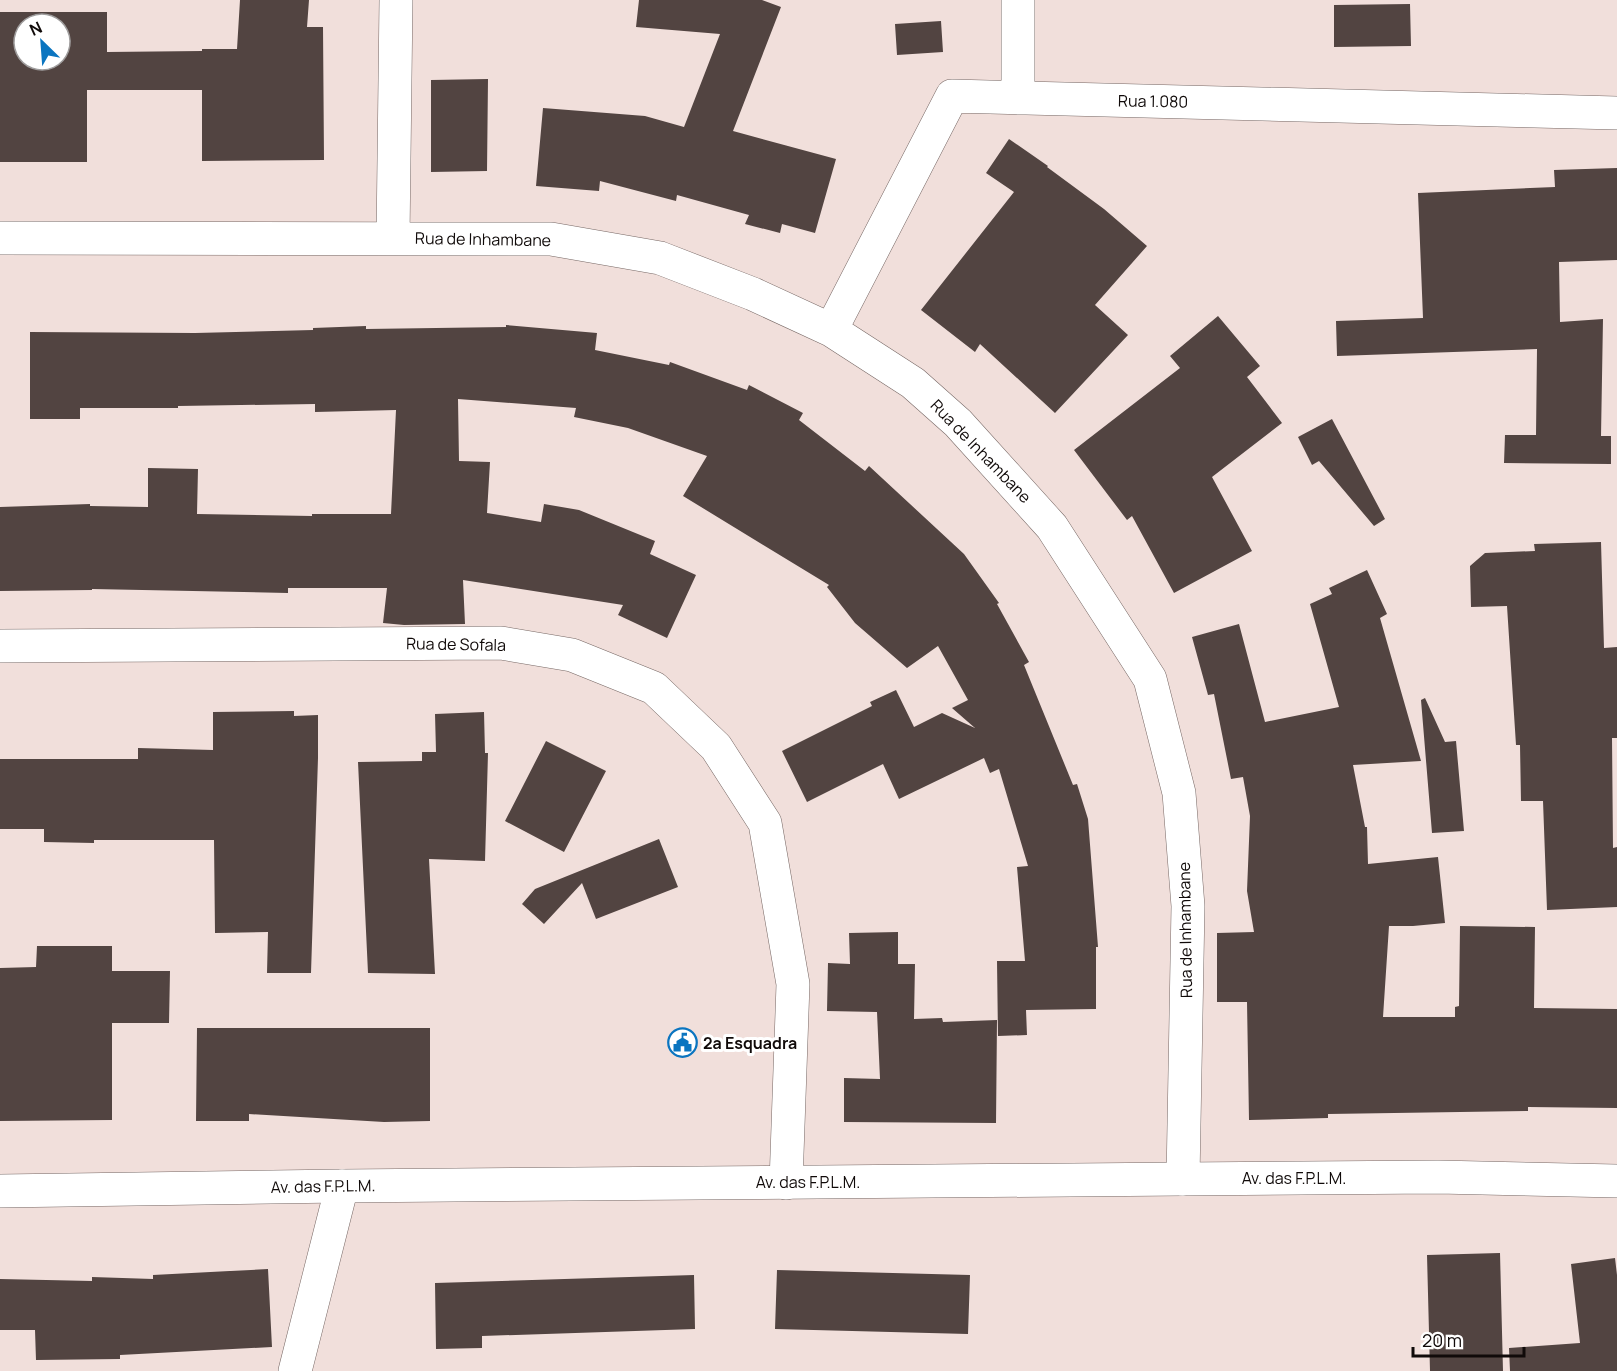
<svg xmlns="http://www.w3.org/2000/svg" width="1617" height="1371" font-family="Manrope,sans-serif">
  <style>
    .building { fill: #524441; fill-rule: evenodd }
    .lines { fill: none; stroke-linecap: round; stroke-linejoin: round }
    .street-casing { stroke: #776865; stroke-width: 34 }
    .primary-casing { stroke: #776865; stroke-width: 34 }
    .street { stroke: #fff; stroke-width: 33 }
    .primary { stroke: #fff; stroke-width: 33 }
    .labels { text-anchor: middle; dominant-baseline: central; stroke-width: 6; stroke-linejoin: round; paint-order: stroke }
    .street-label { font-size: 16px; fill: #100a09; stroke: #fff }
    .poi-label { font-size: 16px; font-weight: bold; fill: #100a09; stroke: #fff; text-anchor: start }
  </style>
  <rect width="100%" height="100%" fill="#f1dfdb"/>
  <!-- building -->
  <path class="building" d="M 240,0 L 309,0 L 307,27 L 323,27 L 324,160 L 202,161 L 202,90 L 87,90 L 87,162 L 0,162 L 0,12 L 107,12 L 107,52 L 202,51 L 202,49 L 237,49 ZM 24,24 L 60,24 L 60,60 L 24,60 Z
    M 639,0 L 762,0 L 781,7 L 733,131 L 836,159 L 815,233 L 782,224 L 780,233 L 745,224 L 749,215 L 677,195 L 676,201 L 600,181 L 599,191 L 536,186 L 543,108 L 645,116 L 684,127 L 720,34 L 636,27 Z
    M 1410,4 L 1411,46 L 1334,47 L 1334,5 Z
    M 941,21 L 943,52 L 897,55 L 895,24 Z
    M 488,79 L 487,171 L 431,172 L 431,80 Z
    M 1009,139 L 1048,166 L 1047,167 L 1104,209 L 1147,246 L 1095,305 L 1128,335 L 1055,413 L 980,344 L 975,352 L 921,310 L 1014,192 L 986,173 Z
    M 1617,168 L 1617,260 L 1559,262 L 1560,322 L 1603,319 L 1601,436 L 1611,436 L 1611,464 L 1504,463 L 1505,435 L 1536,435 L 1537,349 L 1337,356 L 1336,321 L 1423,318 L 1418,193 L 1555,187 L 1554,170 Z
    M 1218,316 L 1260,366 L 1247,377 L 1282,423 L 1212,477 L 1252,551 L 1174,593 L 1132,516 L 1127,520 L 1074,450 L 1180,368 L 1170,356 Z
    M 506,325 L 597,333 L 595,350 L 669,365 L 670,362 L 747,390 L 749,385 L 803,413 L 799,420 L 865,471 L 869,466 L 964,554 L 999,603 L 997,604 L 1029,662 L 1024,665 L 1073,785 L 1077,784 L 1088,819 L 1098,947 L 1096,947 L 1096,1009 L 1026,1010 L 1027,1035 L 998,1036 L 997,961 L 1025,961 L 1017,867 L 1028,866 L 999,769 L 990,773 L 984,758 L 899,799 L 883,764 L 807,802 L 782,751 L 872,706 L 870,702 L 896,690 L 914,727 L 942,713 L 975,728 L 952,708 L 968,700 L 938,646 L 907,668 L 855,623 L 827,587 L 829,585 L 683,496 L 707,456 L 628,428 L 574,417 L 576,408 L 458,399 L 459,461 L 490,462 L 487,513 L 541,522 L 544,504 L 579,510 L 655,541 L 650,554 L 696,575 L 667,638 L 618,615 L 623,605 L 463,580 L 465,624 L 404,625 L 383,623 L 387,588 L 288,588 L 288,593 L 92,589 L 92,590 L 0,591 L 0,507 L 90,504 L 90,506 L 148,507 L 148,468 L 198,469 L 197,514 L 312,516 L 312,514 L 391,514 L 396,410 L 315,412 L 315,404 L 178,406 L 178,408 L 80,408 L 80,419 L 30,419 L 30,332 L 195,333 L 313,330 L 313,328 L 366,326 L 366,329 L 506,327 Z
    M 1332,419 L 1385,519 L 1374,526 L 1319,461 L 1312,465 L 1298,437 Z
    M 1601,542 L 1604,648 L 1617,647 L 1617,738 L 1612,738 L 1613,848 L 1617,847 L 1617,907 L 1547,910 L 1543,801 L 1521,801 L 1520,745 L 1516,745 L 1507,606 L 1471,607 L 1470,566 L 1485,553 L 1535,551 L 1534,544 Z
    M 1367,570 L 1387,614 L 1380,618 L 1421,761 L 1353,765 L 1365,827 L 1367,827 L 1368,864 L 1438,857 L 1445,923 L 1413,926 L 1389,926 L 1383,1017 L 1455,1017 L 1455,1007 L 1459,1006 L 1460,926 L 1535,927 L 1534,1008 L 1617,1009 L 1617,1108 L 1528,1107 L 1528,1111 L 1328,1114 L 1328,1118 L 1249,1120 L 1247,1002 L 1217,1002 L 1217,933 L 1254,932 L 1247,891 L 1250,816 L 1243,777 L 1231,779 L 1214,694 L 1208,695 L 1192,637 L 1239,624 L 1265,722 L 1339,707 L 1310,604 L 1332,594 L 1329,588 Z
    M 1425,698 L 1445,742 L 1456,741 L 1464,831 L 1432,833 L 1421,700 Z
    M 294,711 L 294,716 L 318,715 L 318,758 L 311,973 L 267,973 L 268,932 L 215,933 L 214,840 L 94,840 L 94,843 L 44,842 L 44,829 L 0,829 L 0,759 L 138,759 L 138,748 L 213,750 L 213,712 Z
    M 484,712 L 485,753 L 488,753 L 485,861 L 429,859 L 435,974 L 368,973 L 358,762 L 422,761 L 422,752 L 436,752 L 435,714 Z
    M 546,741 L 606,771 L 564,852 L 505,821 Z
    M 659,839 L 678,887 L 596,919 L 582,883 L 544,924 L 522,904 L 535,889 Z
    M 898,932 L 898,964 L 915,964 L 914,1019 L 942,1018 L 943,1022 L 997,1020 L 996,1123 L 844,1122 L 844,1078 L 880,1079 L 877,1012 L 827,1011 L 828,963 L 850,964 L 849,933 Z
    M 37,946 L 112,946 L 112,971 L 170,971 L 169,1023 L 112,1023 L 112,1120 L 0,1121 L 0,968 L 36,967 Z
    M 197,1028 L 430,1028 L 430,1121 L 384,1122 L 249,1114 L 249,1121 L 196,1121 Z
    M 1500,1253 L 1503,1371 L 1430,1371 L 1427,1255 Z
    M 1615,1258 L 1617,1275 L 1617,1371 L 1510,1371 L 1509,1348 L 1580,1343 L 1571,1264 Z
    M 268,1269 L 272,1347 L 120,1355 L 120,1359 L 36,1360 L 35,1330 L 0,1330 L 0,1279 L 92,1281 L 92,1277 L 153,1279 L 153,1275 Z
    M 777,1270 L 970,1275 L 968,1334 L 775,1329 Z
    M 694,1275 L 695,1329 L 482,1336 L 482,1348 L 436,1349 L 435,1283 Z"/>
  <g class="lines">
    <defs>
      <path id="street" d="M 1018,98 L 1018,0
        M 0,238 L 551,239 L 660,258 L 753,294 L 831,330 L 913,383 L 958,423 L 1052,527 L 1150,679 L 1179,793 L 1188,906 L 1183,1179
        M 393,238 L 396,0
        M 831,330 L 952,96 L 1617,113
        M 0,646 L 501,643 L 572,655 L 654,688 L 716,747 L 765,823 L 793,984 L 786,1183
        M 295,1371 L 342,1186"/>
      <path id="primary" d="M 0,1191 L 342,1186 L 1183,1179 L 1438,1177 L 1617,1181"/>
    </defs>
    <!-- street casing -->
    <use href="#street" class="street-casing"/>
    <!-- primary casing -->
    <use href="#primary" class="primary-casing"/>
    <!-- street -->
    <use href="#street" class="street"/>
    <!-- primary -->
    <use href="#primary" class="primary"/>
  </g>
  <!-- icons -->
  <defs>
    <symbol id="civic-ring" viewBox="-11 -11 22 22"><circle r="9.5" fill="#fff" stroke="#0b75c0" stroke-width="1.5"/><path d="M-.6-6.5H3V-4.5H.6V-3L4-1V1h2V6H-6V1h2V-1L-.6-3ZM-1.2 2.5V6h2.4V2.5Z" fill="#0b75c0"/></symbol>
  </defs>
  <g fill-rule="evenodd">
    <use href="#civic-ring" x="666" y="1026" width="33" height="33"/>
  </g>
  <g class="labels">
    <!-- street labels -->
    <g class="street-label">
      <text transform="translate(1153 101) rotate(1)">Rua 1.080</text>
      <text transform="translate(483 239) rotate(1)">Rua de Inhambane</text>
      <text transform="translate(981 451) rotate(46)">Rua de Inhambane</text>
      <text transform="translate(456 644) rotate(1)">Rua de Sofala</text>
      <text transform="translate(1185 930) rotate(-91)">Rua de Inhambane</text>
      <text x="1294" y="1178">Av. das F.P.L.M.</text>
      <text x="808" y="1182">Av. das F.P.L.M.</text>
      <text transform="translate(323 1186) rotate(-1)">Av. das F.P.L.M.</text>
    </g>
    <!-- poi labels -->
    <g class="poi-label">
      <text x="703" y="1043">2a Esquadra</text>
    </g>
  </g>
  <!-- north arrow -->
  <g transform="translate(42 42) rotate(335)"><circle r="28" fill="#ffffff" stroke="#9f9d9d" stroke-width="1.5"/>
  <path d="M0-4.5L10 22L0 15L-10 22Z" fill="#0b75c0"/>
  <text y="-9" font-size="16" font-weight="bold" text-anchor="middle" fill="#100a09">N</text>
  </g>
  <!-- scale -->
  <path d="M1413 1347v9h111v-9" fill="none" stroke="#100a09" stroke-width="3"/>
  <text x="1422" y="1347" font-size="18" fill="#100a09" stroke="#ffffff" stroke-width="4.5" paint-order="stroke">20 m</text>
</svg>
